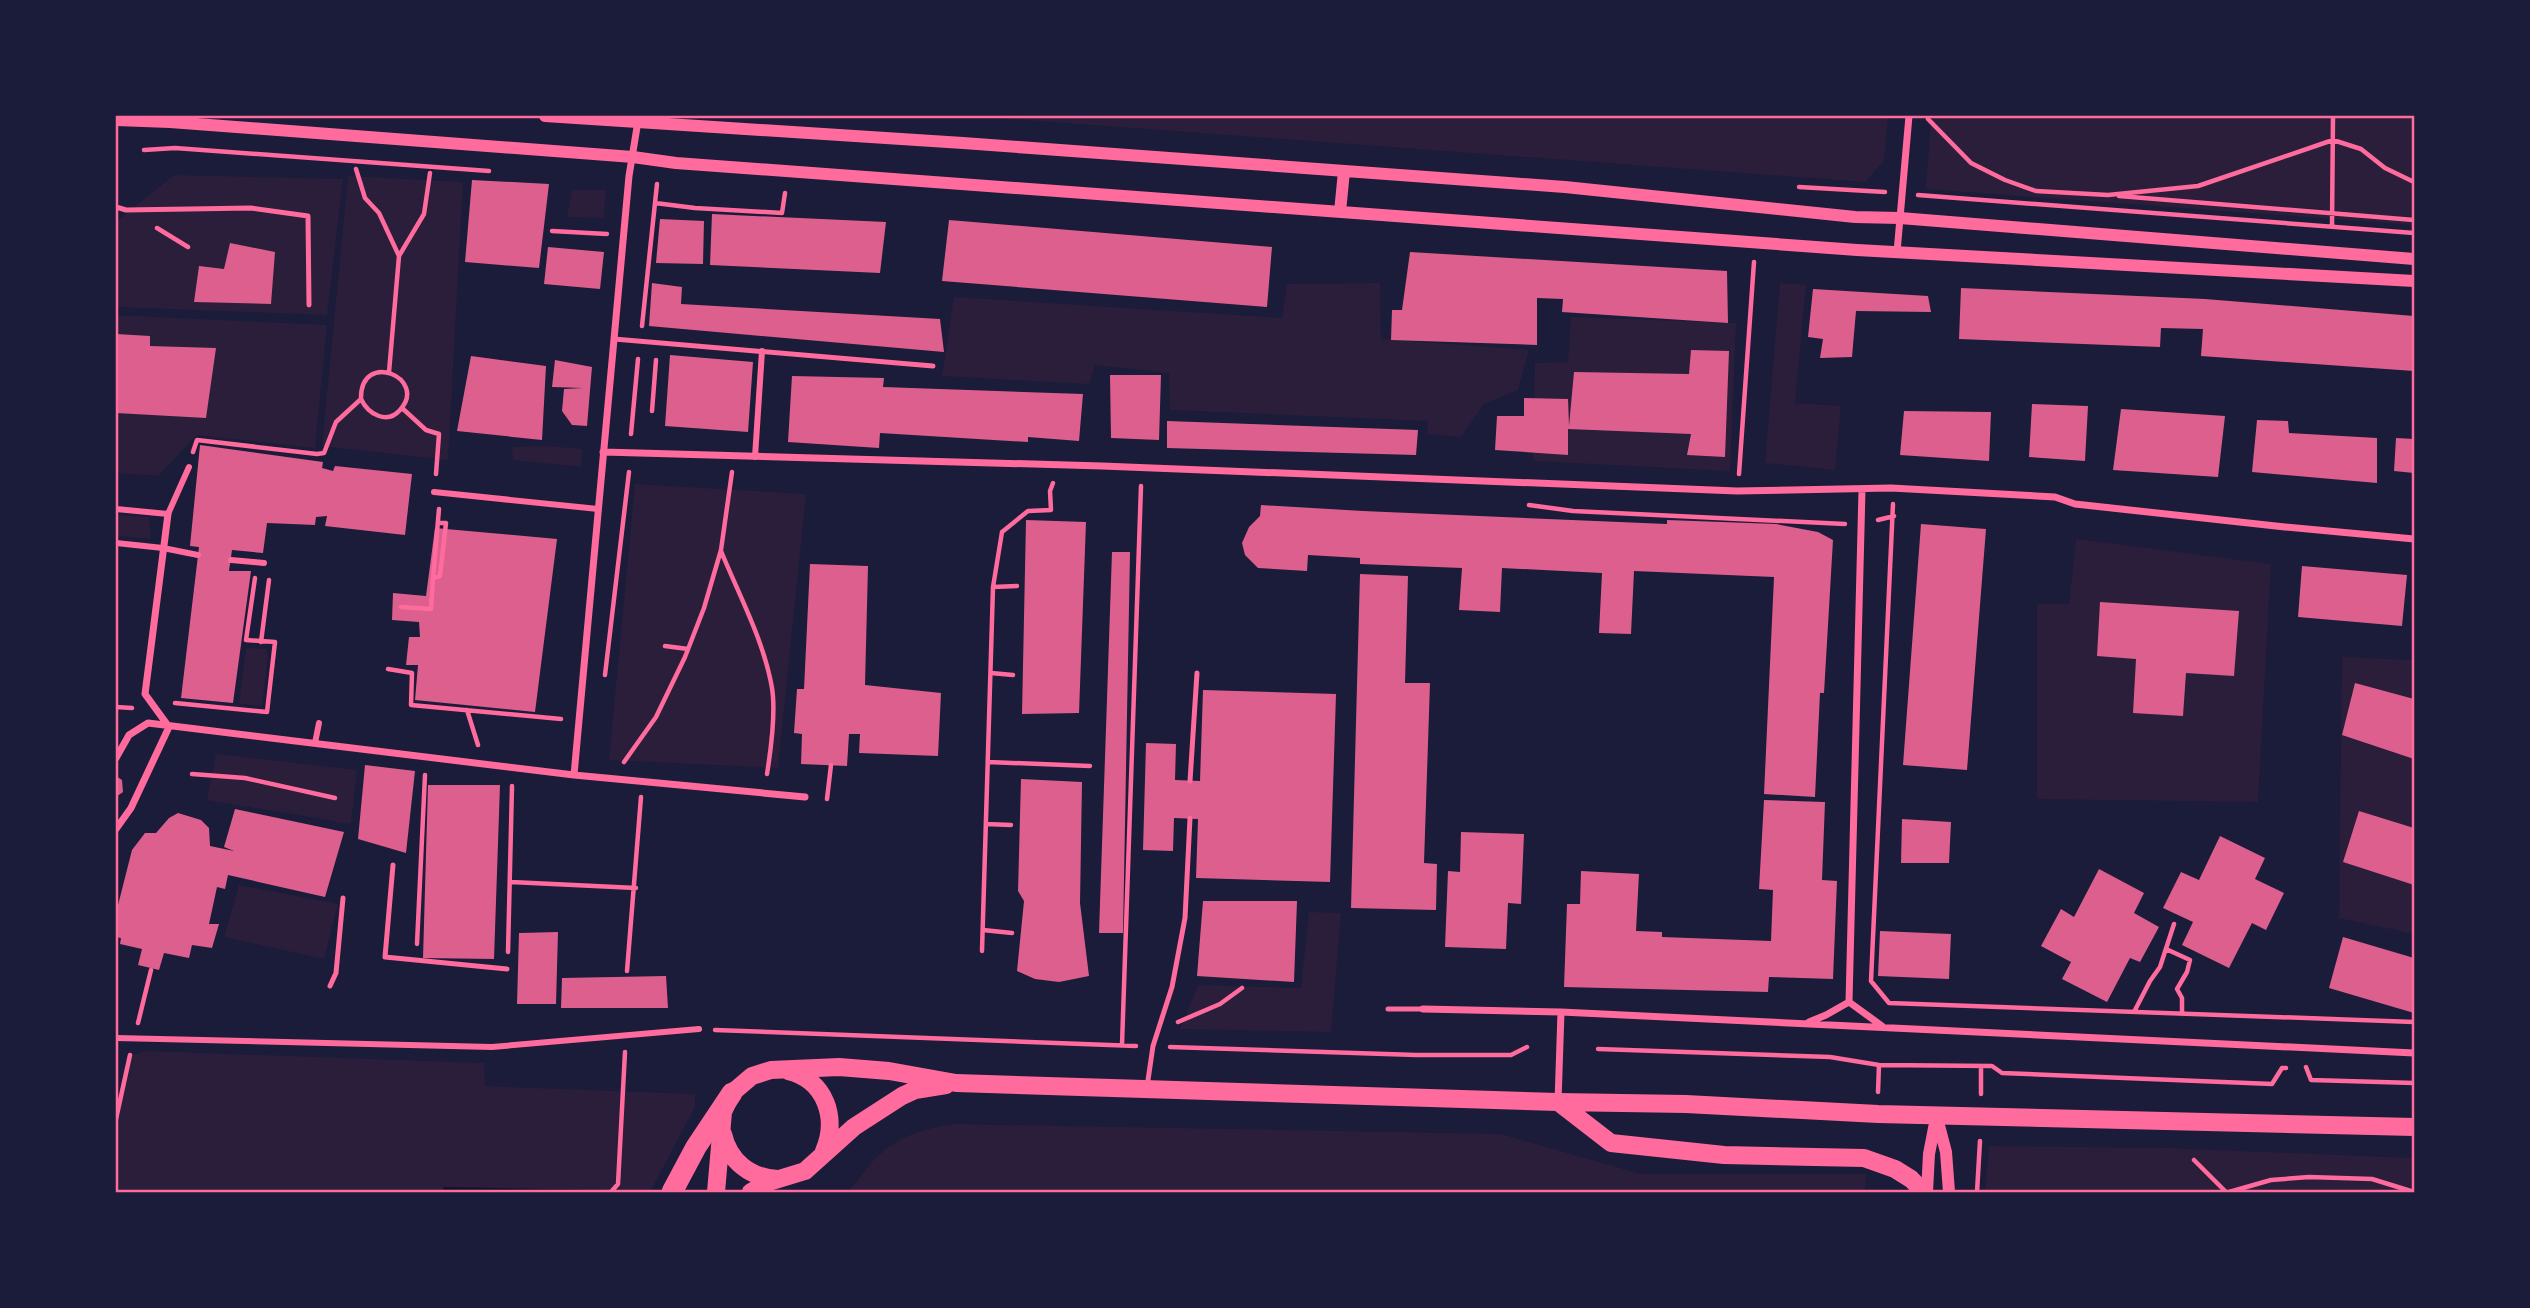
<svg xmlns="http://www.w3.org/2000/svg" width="2530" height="1308" font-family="Merriweather,serif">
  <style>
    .green { fill: #2a1e3b }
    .water { fill: #12122b }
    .building { fill: #dd5f8e }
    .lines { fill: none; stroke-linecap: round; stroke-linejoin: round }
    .path { stroke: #ff6b9d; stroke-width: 4.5 }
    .service { stroke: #ff6b9d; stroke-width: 5 }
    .pedestrian { stroke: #ff6b9d; stroke-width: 6 }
    .minor { stroke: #ff6b9d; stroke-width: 7 }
    .tertiary { stroke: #ff6b9d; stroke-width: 12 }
    .primary { stroke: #ff6b9d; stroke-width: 18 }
    .motorway { stroke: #ff6b9d; stroke-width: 21 }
    .neatline { fill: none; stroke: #ff6b9d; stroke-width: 2.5 }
  </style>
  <rect width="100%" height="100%" fill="#1b1b3a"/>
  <!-- green -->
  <path class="green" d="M 971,116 L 1888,116 L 1884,161 L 1865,182 Z
    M 1931,116 L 2414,116 L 2414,225 L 1926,189 Z
    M 174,175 L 343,179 L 327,315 L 116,307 L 116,222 Z
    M 348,176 L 463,182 L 448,460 L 322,446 Z
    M 572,190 L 606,190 L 604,218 L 567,217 Z
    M 1380,283 L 1381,339 L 1529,350 L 1518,390 L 1484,404 L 1461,437 L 1427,434 L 1428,421 L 1170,410 L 1169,373 L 1095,365 L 1089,384 L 942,376 L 954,297 L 1282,318 L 1287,284 Z
    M 1780,283 L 1806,285 L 1795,403 L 1841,406 L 1835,470 L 1765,463 Z
    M 116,315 L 327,325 L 315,448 L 197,435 L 158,476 L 116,473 Z
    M 1571,317 L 1736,323 L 1730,471 L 1533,461 L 1535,363 L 1568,362 Z
    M 548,446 L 582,449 L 581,467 L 513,460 L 512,447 Z
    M 635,484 L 806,494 L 778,768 L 609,760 Z
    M 116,515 L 149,517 L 151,539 L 116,536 Z
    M 2076,539 L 2271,564 L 2258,802 L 2037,799 L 2037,604 L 2069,604 Z
    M 246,648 L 266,649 L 268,656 L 262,707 L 239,703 Z
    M 2342,657 L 2414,660 L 2414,934 L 2339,918 Z
    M 216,754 L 357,770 L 351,824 L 207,800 Z
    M 239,885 L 338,904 L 324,959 L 224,937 Z
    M 1309,912 L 1341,913 L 1331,1032 L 1180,1029 L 1198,985 L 1301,988 Z
    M 147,1051 L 484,1063 L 485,1086 L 695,1094 L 695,1107 L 650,1192 L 116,1192 L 116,1107 L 128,1056 Z
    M 955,1124 L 1501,1134 L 1641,1174 L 1866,1174 L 1865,1192 L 847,1192 C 855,1184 861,1176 868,1167 C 891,1138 920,1129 955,1124 Z
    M 1989,1146 L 2168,1148 L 2414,1158 L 2414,1192 L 1985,1192 Z"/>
  <!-- water -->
  <path class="water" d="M 444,1187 L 601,1190 L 599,1192 L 442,1192 Z"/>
  <!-- building -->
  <path class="building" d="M 472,180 L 549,184 L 539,268 L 465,262 Z
    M 712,214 L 886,222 L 880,273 L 710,265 Z
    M 660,219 L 704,221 L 703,264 L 656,263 Z
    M 949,220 L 1272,247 L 1267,307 L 942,281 Z
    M 230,243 L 275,252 L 271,304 L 194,302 L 199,266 L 224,269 Z
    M 548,247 L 604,252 L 600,289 L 544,284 Z
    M 1410,252 L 1727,271 L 1728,323 L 1562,312 L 1563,299 L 1537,298 L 1537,345 L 1391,340 L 1392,310 L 1402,310 Z
    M 652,283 L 682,287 L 681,304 L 940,319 L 944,352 L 649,326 Z
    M 1961,288 L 2205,299 L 2414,316 L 2414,371 L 2201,356 L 2203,329 L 2161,328 L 2160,347 L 1959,339 Z
    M 1813,289 L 1928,296 L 1931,312 L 1856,311 L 1852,357 L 1820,358 L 1823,339 L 1808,337 Z
    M 116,334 L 150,336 L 150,346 L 216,348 L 206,418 L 116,413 Z
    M 1691,350 L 1729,351 L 1725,457 L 1687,455 L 1691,434 L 1568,429 L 1568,455 L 1495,450 L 1497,416 L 1524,416 L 1524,398 L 1568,399 L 1569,426 L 1574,372 L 1689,374 Z
    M 670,355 L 753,362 L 748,432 L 665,426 Z
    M 471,356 L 546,366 L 542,440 L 457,431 Z
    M 555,360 L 592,367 L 587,426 L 572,425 L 562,411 L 564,389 L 583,388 L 552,387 Z
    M 1110,375 L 1161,375 L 1159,440 L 1111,438 Z
    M 792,376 L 884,378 L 883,387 L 1083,394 L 1079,441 L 1028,437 L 1028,442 L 880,433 L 879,448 L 788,442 Z
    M 2032,404 L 2088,406 L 2085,461 L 2029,457 Z
    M 2121,409 L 2225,416 L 2218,477 L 2113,470 Z
    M 1904,411 L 1991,412 L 1989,461 L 1900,455 Z
    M 2257,420 L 2288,421 L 2289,433 L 2377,438 L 2377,483 L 2252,472 Z
    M 1167,421 L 1418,430 L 1416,455 L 1167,448 Z
    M 2396,438 L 2414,439 L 2414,473 L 2394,471 Z
    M 200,445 L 323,462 L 322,468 L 333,471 L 335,466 L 412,474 L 405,535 L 325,526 L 327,516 L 316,517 L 315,525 L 267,523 L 263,553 L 232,550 L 229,571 L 251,571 L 233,703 L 181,698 L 199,547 L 190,546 Z
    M 1261,505 L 1363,511 L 1667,524 L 1667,520 L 1776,524 L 1818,532 L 1833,540 L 1824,693 L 1820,693 L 1815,797 L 1764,794 L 1774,577 L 1634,571 L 1631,634 L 1599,633 L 1602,573 L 1502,568 L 1500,612 L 1459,610 L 1462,568 L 1360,564 L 1360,558 L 1308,555 L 1307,571 L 1258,568 L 1245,555 L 1242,543 L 1249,527 L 1260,516 Z
    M 1026,520 L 1086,522 L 1079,713 L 1022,714 Z
    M 1921,524 L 1986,529 L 1967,770 L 1903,765 Z
    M 435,528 L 557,539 L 535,712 L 415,700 L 418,665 L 406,665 L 409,637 L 420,637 L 419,622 L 392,620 L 393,593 L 426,596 Z
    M 1112,552 L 1130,552 L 1123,933 L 1099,933 Z
    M 810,564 L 868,566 L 865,685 L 941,693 L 938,756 L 859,753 L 860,734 L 849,734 L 847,766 L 801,764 L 802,734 L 794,733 L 797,689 L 804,689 Z
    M 2302,566 L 2407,575 L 2402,626 L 2298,617 Z
    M 1360,574 L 1408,576 L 1405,683 L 1430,683 L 1424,863 L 1437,864 L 1436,910 L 1351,908 Z
    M 2100,602 L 2239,611 L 2234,676 L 2186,673 L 2183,716 L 2133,713 L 2136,659 L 2097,656 Z
    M 2355,683 L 2414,699 L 2414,759 L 2342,735 Z
    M 1203,690 L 1336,694 L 1330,882 L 1196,878 L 1198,819 L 1174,818 L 1173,851 L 1143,850 L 1146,743 L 1176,744 L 1175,780 L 1200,781 Z
    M 365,765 L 415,771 L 406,853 L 358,839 Z
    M 116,776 L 122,780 L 123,792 L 116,797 Z
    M 1021,779 L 1082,782 L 1080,903 L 1089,976 L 1059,982 L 1035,979 L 1017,971 L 1024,901 L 1018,891 Z
    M 428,785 L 500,785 L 494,959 L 423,958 Z
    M 1764,800 L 1825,802 L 1822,880 L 1837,881 L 1833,979 L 1769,977 L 1768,992 L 1564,987 L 1567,904 L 1580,904 L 1581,871 L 1639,874 L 1636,931 L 1662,932 L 1662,937 L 1771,941 L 1773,890 L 1759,889 Z
    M 235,809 L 344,832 L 325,897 L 228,875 L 225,889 L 217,887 L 209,924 L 219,924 L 212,948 L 192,945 L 189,958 L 164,953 L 159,970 L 138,965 L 142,949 L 120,944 L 121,938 L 116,937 L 116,913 L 132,850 L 145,833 L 156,833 L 169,818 L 178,813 L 201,820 L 209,828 L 210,846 L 234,851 L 224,847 Z
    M 2359,811 L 2414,828 L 2414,885 L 2343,862 Z
    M 1902,819 L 1951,822 L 1949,863 L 1901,863 Z
    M 1461,832 L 1524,834 L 1521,904 L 1508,903 L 1506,949 L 1445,947 L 1448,871 L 1460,872 Z
    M 2220,836 L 2265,858 L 2255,879 L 2284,893 L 2266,930 L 2252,923 L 2229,968 L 2182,945 L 2193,922 L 2163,908 L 2181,872 L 2199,880 Z
    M 2099,869 L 2144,893 L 2134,913 L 2159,927 L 2140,962 L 2130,958 L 2107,1002 L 2062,979 L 2071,962 L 2041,946 L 2061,909 L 2074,917 Z
    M 1203,901 L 1297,901 L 1294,982 L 1197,976 Z
    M 1880,931 L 1951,934 L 1949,979 L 1878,976 Z
    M 558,932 L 556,1004 L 517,1004 L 519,933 Z
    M 2343,937 L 2414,958 L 2414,1013 L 2329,988 Z
    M 666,976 L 668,1008 L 561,1008 L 562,978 Z"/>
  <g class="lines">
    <!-- path -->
    <path class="path" d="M 1928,119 L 1971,163 L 2005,180 L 2036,191 L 2108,195 L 2198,186 L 2333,140 L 2361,149 L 2385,168 L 2414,182
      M 144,150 L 175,148 L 489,171
      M 356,169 L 365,198 L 379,213 L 399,256 L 389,372
      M 1799,187 L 1885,192
      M 1918,195 L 2414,233
      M 2119,196 L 2414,220
      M 655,203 L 695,208 L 782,213 L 785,193
      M 2332,226 L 2333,116
      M 157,228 L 188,247
      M 552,231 L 607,234
      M 399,256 L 424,214 L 430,173
      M 642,326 L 657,184
      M 402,408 L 426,430 L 439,434 L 436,474
      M 652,411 L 656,360
      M 631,434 L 638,359
      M 193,452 L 197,440 L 317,454 L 324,453 L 336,422 L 361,399 C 360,349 429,378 400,410 C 387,425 368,414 361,399
      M 1739,474 L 1754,262
      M 1893,504 L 1871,981 L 1889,1003 L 2414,1022
      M 1529,505 L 1573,511 L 1845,524
      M 1878,520 L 1894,516
      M 721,551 C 739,595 764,641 772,688 C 776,713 771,749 767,774
      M 433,578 L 439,509
      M 993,587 L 1017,586
      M 401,607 L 431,609 L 433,578 L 440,576 L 446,523 L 438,523
      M 261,642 L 269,580
      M 665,646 L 688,649
      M 388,669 L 412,673 L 411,705 L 561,719
      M 991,673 L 1013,675
      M 605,675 L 629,472
      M 175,703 L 267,712 L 275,642 L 246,640 L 255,578
      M 116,707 L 132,708
      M 467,710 L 478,745
      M 624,762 L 656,717 L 685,657 L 704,608 L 721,550 L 732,472
      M 988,762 L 1090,766
      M 192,774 L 245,778 L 335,798
      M 827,799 L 831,765
      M 986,824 L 1011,825
      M 511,882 L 636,888
      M 983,930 L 1012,933
      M 417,944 L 425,775
      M 2166,949 L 2190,960 L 2187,972 L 2177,989 L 2182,998 L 2182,1014
      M 982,951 L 993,587 L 1002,532 L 1028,511 L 1051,510 L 1050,491 L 1053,483
      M 508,952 L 512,786
      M 627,971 L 641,797
      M 2134,1012 L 2150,981 L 2160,967 L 2174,924
      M 1178,1022 L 1220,1004 L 1242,988
      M 138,1023 L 151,970
      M 715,1030 L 1136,1046
      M 1122,1045 L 1141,486
      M 1170,1047 L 1416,1055 L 1511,1055 L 1527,1047
      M 1598,1049 L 1830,1057 L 1879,1065 L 1992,1066 L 2002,1073 L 2272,1084 L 2282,1068 L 2286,1068
      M 2306,1067 L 2311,1080 L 2414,1083
      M 1878,1092 L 1879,1065
      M 1981,1094 L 1981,1066
      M 116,1119 L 130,1055
      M 2194,1160 L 2226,1192
      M 611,1192 L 618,1184 L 625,1052
      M 1977,1192 L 1980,1141
      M 2229,1192 L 2271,1180 L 2309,1177 L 2372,1179 L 2414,1192"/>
    <!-- service -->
    <path class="service" d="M 116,207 L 126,210 L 251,208 L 308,216 L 309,305
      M 614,339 L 933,366
      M 1190,781 L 1197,673
      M 393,865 L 385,957 L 507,969
      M 330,986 L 336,973 L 343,898
      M 1388,1009 L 1423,1009
      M 1147,1087 L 1153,1046 L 1172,987 L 1185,918 L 1190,818"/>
    <!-- pedestrian -->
    <path class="pedestrian" d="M 755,457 L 762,351
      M 434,492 L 598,509
      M 116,509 L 168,514 L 189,467
      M 116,543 L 163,548 L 198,555
      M 231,560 L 264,563
      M 315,743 L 319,723
      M 116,1038 L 492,1047 L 699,1029"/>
    <!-- minor -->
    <path class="minor" d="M 1897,252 L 1909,116
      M 603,452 L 1102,466 L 1737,491 L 1891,488 L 2055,497 L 2075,504 L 2285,527 L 2414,539
      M 168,514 L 145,694 L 169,727
      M 116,758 L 129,735 L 148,723 L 574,775 L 805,797
      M 574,775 L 629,176 L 638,121
      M 116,829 L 131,808 L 169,727
      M 1849,1002 L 1862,490
      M 1849,1002 L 1882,1026
      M 1423,1009 L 1561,1012 L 2414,1053
      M 1809,1022 L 1826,1015 L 1849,1002
      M 1558,1102 L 1561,1012"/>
    <!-- tertiary -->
    <path class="tertiary" d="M 545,116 L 963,143 L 1565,187 L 1855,217 L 1900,218 L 2414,259
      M 116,120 L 170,122 L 633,157 L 676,163 L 1857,250 L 2414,281
      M 1340,212 L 1344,171
      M 1936,1114 L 1946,1152 L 1949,1192
      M 1927,1192 L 1929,1154 L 1936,1118"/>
    <!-- primary -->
    <path class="primary" d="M 788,1071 C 826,1080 838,1119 824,1151
      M 1558,1102 L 1611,1143 L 1724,1155 L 1864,1158 L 1895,1169 L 1911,1179 L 1924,1192
      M 723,1134 C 729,1161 750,1178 778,1179
      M 716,1192 L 723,1112 L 732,1093 L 752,1076 L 771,1070 L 839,1067 L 889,1071 L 956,1083 L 1558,1102 L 1686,1104 L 1878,1114 L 2414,1127
      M 751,1192 L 769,1182 L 805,1171 L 854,1127 L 902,1096 L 915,1090 L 946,1085"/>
    <!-- motorway -->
    <path class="motorway" d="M 672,1192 L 696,1147 L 732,1093"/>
  </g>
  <!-- border -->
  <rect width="2530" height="1308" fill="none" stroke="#1b1b3a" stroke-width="234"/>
  <rect x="117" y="117" width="2296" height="1074" class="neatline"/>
</svg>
